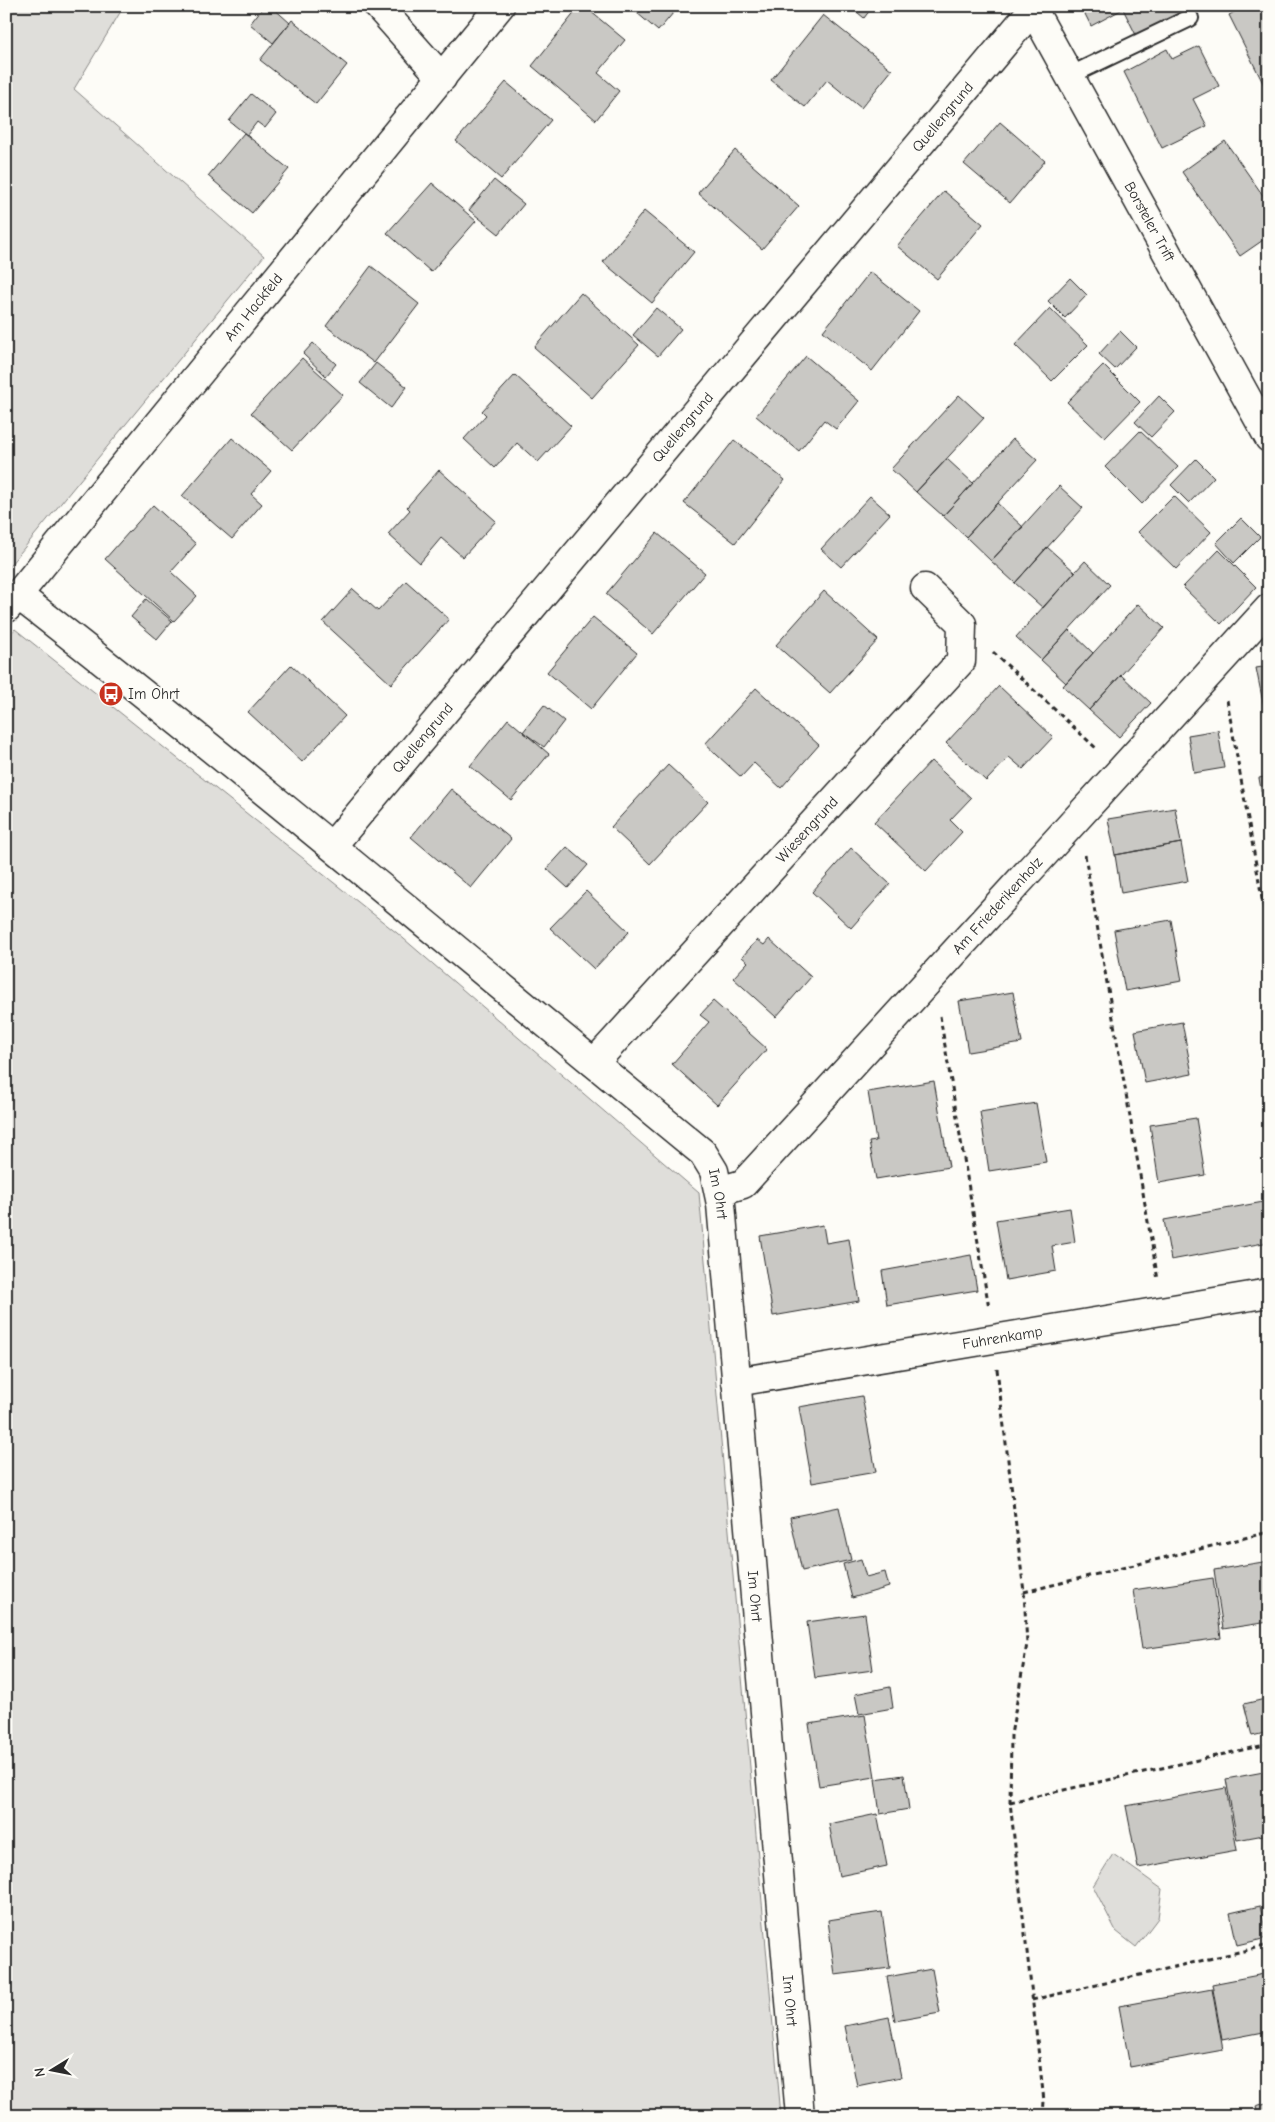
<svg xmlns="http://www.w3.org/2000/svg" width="1275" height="2122" font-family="'Comic Neue',sans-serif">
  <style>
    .green { fill: #dfdeda; stroke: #858482 }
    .building { fill: #c9c8c4; stroke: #2b2b2b }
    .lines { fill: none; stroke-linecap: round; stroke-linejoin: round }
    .service-casing { stroke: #2b2b2b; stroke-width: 20 }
    .minor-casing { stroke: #2b2b2b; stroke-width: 31 }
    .path { stroke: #2b2b2b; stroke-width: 3; stroke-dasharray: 5 4; stroke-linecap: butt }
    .service { stroke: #fdfcf7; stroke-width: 16 }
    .minor { stroke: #fdfcf7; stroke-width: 28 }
    .labels { text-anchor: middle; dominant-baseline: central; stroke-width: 4; stroke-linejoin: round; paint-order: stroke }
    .street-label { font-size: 15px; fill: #2b2b2b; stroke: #fdfcf7 }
    .poi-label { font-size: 15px; fill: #2b2b2b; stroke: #fdfcf7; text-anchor: start }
  </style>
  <rect width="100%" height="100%" fill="#fdfcf7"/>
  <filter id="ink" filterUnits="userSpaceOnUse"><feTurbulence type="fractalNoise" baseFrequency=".02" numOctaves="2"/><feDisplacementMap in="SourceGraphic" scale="10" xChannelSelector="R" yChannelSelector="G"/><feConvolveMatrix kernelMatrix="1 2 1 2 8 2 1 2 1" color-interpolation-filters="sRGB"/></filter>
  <g filter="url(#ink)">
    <!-- green -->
    <path class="green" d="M 6,6 L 124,6 L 74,89 L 264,256 L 6,570 Z
      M 15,629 L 397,933 L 699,1193 L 781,2116 L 6,2114 L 6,639 Z
      M 1113,1854 L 1162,1889 L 1158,1918 L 1136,1947 L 1116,1931 L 1093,1886 Z"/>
    <!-- building -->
    <path class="building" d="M 264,6 L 271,6 L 290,23 L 273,43 L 250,24 Z
      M 580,6 L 584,6 L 625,40 L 598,73 L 619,91 L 596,120 L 532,66 Z
      M 629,6 L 679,6 L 658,31 Z
      M 850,6 L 873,6 L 864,18 Z
      M 1081,6 L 1176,6 L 1179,13 L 1136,35 L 1123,9 L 1091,26 Z
      M 1245,6 L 1269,6 L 1269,82 L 1264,85 L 1229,15 Z
      M 823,15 L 892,70 L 861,108 L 827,80 L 805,107 L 771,80 Z
      M 292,20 L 347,65 L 316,104 L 260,60 Z
      M 1199,46 L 1219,86 L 1193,99 L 1207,126 L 1162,148 L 1124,72 L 1167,49 L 1172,59 Z
      M 506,82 L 551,120 L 501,179 L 456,141 Z
      M 251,94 L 276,114 L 265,128 L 257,122 L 247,135 L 229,121 Z
      M 1000,122 L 1045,161 L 1010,203 L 964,164 Z
      M 244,133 L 289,169 L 252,213 L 208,176 Z
      M 1225,141 L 1269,204 L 1269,236 L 1240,256 L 1182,172 Z
      M 735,150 L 799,206 L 762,249 L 698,193 Z
      M 494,180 L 524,204 L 499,234 L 469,210 Z
      M 432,183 L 476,221 L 431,272 L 387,233 Z
      M 944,191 L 983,224 L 937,279 L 897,246 Z
      M 644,211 L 694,252 L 652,303 L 603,262 Z
      M 371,266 L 419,304 L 374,363 L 326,326 Z
      M 870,272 L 919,311 L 872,371 L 823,331 Z
      M 1070,278 L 1087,295 L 1065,318 L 1048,301 Z
      M 581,293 L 639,345 L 592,398 L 534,347 Z
      M 656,308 L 681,329 L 658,356 L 633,335 Z
      M 1050,308 L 1088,345 L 1052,381 L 1015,345 Z
      M 1120,331 L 1136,347 L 1115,369 L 1099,354 Z
      M 313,343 L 336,364 L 326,376 L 303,354 Z
      M 806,356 L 859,401 L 836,429 L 824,420 L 799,451 L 756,416 Z
      M 302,358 L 343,395 L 292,450 L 251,413 Z
      M 376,363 L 407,387 L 391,408 L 360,383 Z
      M 1103,365 L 1140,402 L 1105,438 L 1067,402 Z
      M 515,375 L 571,426 L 538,462 L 517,443 L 495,468 L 464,439 L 486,415 L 482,411 Z
      M 959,395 L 984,418 L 916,492 L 891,469 Z
      M 1159,396 L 1175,412 L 1151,437 L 1135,422 Z
      M 1140,431 L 1178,467 L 1142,504 L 1105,467 Z
      M 232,438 L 271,471 L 251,494 L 262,504 L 232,539 L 182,496 Z
      M 1013,439 L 1037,460 L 966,537 L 943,516 Z
      M 734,440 L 785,480 L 735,543 L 684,503 Z
      M 947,459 L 973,483 L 943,516 L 916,492 Z
      M 1196,459 L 1214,477 L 1189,503 L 1171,485 Z
      M 439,470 L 496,521 L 463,557 L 441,538 L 420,563 L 388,534 L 410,510 L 407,507 Z
      M 1059,486 L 1083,508 L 1015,583 L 991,561 Z
      M 870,496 L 890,514 L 841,567 L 821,549 Z
      M 1174,496 L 1211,532 L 1176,569 L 1138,532 Z
      M 997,503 L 1023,527 L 991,561 L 966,537 Z
      M 153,505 L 196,544 L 171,572 L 197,596 L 174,621 L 105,559 Z
      M 1241,518 L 1260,537 L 1234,563 L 1216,543 Z
      M 657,533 L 705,573 L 653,634 L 606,594 Z
      M 1047,547 L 1075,572 L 1043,608 L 1015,583 Z
      M 1219,550 L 1256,587 L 1221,624 L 1183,587 Z
      M 1085,561 L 1110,585 L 1041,660 L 1016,637 Z
      M 406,581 L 449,619 L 391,684 L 323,622 L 353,589 L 378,611 Z
      M 824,591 L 878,640 L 830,693 L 776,645 Z
      M 146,599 L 172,621 L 157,639 L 131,617 Z
      M 1138,604 L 1164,628 L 1089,710 L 1063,686 Z
      M 593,617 L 637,653 L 591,709 L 547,672 Z
      M 1069,630 L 1093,653 L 1066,683 L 1041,660 Z
      M 291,665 L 345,716 L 302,762 L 248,712 Z
      M 1269,666 L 1269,732 L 1256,668 Z
      M 1121,675 L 1151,703 L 1119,737 L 1089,710 Z
      M 999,686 L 1053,737 L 1023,769 L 1009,757 L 986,781 L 946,743 Z
      M 756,688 L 819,745 L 781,788 L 754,763 L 741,777 L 705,744 Z
      M 544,705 L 564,721 L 544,747 L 523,732 Z
      M 508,719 L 549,754 L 511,800 L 470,766 Z
      M 1218,730 L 1224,768 L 1194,773 L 1188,735 Z
      M 931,761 L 971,798 L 950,820 L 962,832 L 926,871 L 874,822 Z
      M 668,765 L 708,802 L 650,864 L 611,827 Z
      M 1269,776 L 1269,835 L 1259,778 Z
      M 451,789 L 511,839 L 471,888 L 411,837 Z
      M 1175,808 L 1181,843 L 1115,855 L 1108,819 Z
      M 1181,843 L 1188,881 L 1121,893 L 1115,855 Z
      M 567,847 L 588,865 L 568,888 L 547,869 Z
      M 851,848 L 890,884 L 851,928 L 812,892 Z
      M 586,891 L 629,932 L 594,969 L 550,928 Z
      M 1171,920 L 1182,981 L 1125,991 L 1114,930 Z
      M 769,939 L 811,977 L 776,1017 L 733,978 L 748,962 L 742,957 L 757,940 L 764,945 Z
      M 1013,992 L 1022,1043 L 968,1052 L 959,1001 Z
      M 713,1001 L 767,1049 L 717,1105 L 672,1064 L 709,1022 L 700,1015 Z
      M 1182,1022 L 1192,1074 L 1145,1083 L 1135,1031 Z
      M 934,1081 L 949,1167 L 876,1179 L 869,1142 L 876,1141 L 868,1092 Z
      M 1036,1103 L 1046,1162 L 989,1171 L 980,1112 Z
      M 1196,1118 L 1205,1175 L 1159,1183 L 1150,1125 Z
      M 1269,1201 L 1269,1242 L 1171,1260 L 1164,1220 Z
      M 1070,1208 L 1075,1242 L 1052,1246 L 1056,1271 L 1006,1280 L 996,1220 Z
      M 823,1225 L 826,1243 L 849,1239 L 859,1301 L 773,1316 L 760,1236 Z
      M 971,1255 L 977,1290 L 887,1305 L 882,1271 Z
      M 862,1396 L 876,1472 L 812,1483 L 799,1407 Z
      M 839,1507 L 851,1560 L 802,1571 L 790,1517 Z
      M 861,1559 L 866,1577 L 885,1572 L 889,1587 L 852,1598 L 843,1564 Z
      M 1269,1561 L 1269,1622 L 1223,1629 L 1214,1570 Z
      M 1213,1578 L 1221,1638 L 1142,1649 L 1133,1590 Z
      M 865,1614 L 873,1670 L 815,1678 L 807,1622 Z
      M 890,1687 L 893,1708 L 859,1714 L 855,1694 Z
      M 1269,1698 L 1269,1732 L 1252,1736 L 1244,1704 Z
      M 865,1715 L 875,1777 L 819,1786 L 809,1724 Z
      M 1269,1771 L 1269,1834 L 1237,1840 L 1226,1779 Z
      M 904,1775 L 909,1809 L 880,1814 L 875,1779 Z
      M 1226,1788 L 1237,1850 L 1138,1868 L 1126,1806 Z
      M 877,1814 L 887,1866 L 839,1876 L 829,1824 Z
      M 1260,1906 L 1267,1938 L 1237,1945 L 1230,1913 Z
      M 882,1912 L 890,1968 L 835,1975 L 828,1920 Z
      M 932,1969 L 940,2013 L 895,2021 L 887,1977 Z
      M 1269,1973 L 1269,2031 L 1222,2040 L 1212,1984 Z
      M 1212,1989 L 1223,2050 L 1130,2067 L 1119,2006 Z
      M 889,2017 L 901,2077 L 857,2086 L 845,2026 Z
      M 1269,2102 L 1269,2116 L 1259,2116 L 1256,2106 Z"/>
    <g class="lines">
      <defs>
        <path id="service" d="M 1069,76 L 1190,18"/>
        <g id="minor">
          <path d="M 378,6 L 442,78"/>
          <path id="s1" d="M 1031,6 L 1269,438"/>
          <path id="s2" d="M 18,595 C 251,776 475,966 703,1153 L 714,1171 L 721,1204 L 800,2116"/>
          <path id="s3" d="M 7,608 L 500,6"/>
          <path id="s4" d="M 332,846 L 1033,9"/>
          <path id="s5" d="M 594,1063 L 961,661 L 962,624 L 925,588"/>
          <path id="s6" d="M 719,1191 L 743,1184 L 1269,608"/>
          <path id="s7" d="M 736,1382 L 1269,1293"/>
        </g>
      </defs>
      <!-- service casing -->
      <use href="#service" class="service-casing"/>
      <!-- minor casing -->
      <use href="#minor" class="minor-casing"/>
      <!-- path -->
      <path class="path" d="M 993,652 L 1098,750
        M 1227,700 L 1269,938
        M 1085,855 L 1158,1280
        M 940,1016 L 989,1308
        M 997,1369 L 1024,1592 L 1027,1644 L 1011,1735 L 1010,1802 L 1044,2101 L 1043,2116
        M 1024,1592 L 1269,1532
        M 1010,1802 L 1269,1744
        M 1032,2000 L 1269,1945"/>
      <!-- service -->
      <use href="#service" class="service"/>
      <!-- minor -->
      <use href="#minor" class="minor"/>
    </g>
  </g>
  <!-- icons -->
  <defs>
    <symbol id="bus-disc" viewBox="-11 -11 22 22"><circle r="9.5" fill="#c8321e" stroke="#fdfcf7"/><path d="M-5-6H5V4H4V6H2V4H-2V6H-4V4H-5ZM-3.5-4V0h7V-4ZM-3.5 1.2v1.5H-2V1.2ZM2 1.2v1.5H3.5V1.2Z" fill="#fff"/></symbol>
  </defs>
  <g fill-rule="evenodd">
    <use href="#bus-disc" x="97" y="680" width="28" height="28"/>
  </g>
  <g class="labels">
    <!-- street labels -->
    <g class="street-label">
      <text stroke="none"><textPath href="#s4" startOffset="951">Quellengrund</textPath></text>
      <text stroke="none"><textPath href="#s1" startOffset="246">Borsteler Trift</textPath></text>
      <text stroke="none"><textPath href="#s3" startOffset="389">Am Hackfeld</textPath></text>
      <text stroke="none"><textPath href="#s4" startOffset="546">Quellengrund</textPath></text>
      <text stroke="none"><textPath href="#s4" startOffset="141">Quellengrund</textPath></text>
      <text stroke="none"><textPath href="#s5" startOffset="316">Wiesengrund</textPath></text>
      <text stroke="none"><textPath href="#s6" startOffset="402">Am Friederikenholz</textPath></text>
      <text stroke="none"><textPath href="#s2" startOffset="928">Im Ohrt</textPath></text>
      <text stroke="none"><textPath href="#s7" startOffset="270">Fuhrenkamp</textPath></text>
      <text stroke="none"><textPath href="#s2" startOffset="1332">Im Ohrt</textPath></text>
      <text stroke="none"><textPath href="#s2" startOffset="1738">Im Ohrt</textPath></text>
    </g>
    <!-- poi labels -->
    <g class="poi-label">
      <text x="128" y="694">Im Ohrt</text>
    </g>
  </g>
  <!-- margin -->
  <rect width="1275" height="2122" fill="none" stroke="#fdfcf7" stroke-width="25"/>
  <rect x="12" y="12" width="1250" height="2097" fill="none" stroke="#2b2b2b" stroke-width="2" filter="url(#ink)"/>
  <!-- north arrow -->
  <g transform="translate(52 2070) rotate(260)" stroke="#fdfcf7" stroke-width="4" paint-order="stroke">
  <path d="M0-4L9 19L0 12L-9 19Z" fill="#2b2b2b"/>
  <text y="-8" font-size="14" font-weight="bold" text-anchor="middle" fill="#2b2b2b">N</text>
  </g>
</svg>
